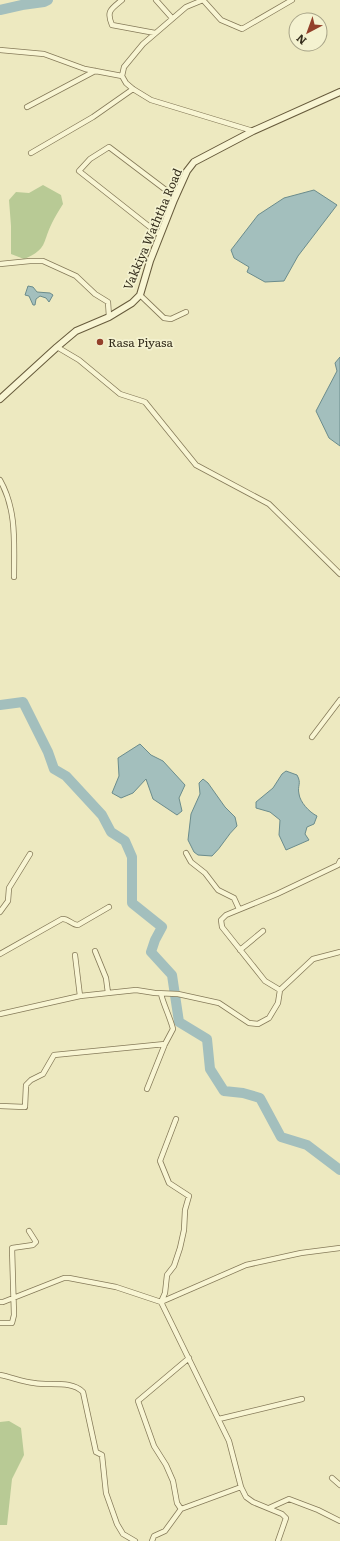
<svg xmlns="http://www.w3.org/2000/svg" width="340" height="1541" font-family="Literata,serif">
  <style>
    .green { fill: #b8ca95 }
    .water { fill: #a3bfbd; stroke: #6b8c8c }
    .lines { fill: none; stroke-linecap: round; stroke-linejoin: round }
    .river { stroke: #a3bfbd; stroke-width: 10 }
    .street-casing { stroke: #857a59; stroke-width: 6 }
    .secondary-casing { stroke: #675b3c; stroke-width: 8 }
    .street { stroke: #f8f5d3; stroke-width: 4.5 }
    .secondary { stroke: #f8f5d3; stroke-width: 6 }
    .poi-dot { fill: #93402a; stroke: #f4f2d0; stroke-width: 1.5 }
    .labels { text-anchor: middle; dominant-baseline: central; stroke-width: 3.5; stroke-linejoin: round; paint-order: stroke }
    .street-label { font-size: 12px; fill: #352e1d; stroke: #f4f2d0 }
    .poi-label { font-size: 12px; fill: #352e1d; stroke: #f4f2d0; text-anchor: start }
  </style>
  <rect width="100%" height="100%" fill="#ede9c0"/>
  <!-- green -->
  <path class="green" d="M 43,185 L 61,195 L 63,204 C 59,210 55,217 52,223 C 42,243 48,249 24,259 L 11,254 L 11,226 L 9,200 L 16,192 L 29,193 Z
    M 9,1421 L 21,1428 L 24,1455 L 12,1479 L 7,1525 L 0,1525 L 0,1422 Z"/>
  <!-- water -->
  <path class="water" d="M 314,190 L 337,205 L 298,256 L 284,281 L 265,282 L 247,272 L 249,267 L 234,258 L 231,250 L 258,215 L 284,198 Z
    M 28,286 L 33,287 L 37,292 L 50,293 L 53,295 L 49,302 L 46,298 L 40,296 L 36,299 L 35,305 L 33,305 L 29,296 L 25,295 Z
    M 340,357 L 340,446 L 329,438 L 316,411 L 337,371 L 335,363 Z
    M 140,744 L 151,755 L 163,761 L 185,785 L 179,798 L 182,811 L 177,815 L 153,799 L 146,779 L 133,793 L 121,798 L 112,793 L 119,776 L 118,758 Z
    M 286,771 L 297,775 C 302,784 297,785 299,794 C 300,802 309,812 317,816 L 314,824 L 307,827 L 305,834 L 309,840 L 286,850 L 279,835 L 280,820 L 270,812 L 256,808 L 256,802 L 273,788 L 282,774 Z
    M 203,779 L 208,783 L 225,807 L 235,817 L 237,826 C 227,835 222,847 212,856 L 198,855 L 194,852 L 188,840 L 191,814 L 200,794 L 199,783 Z"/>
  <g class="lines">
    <!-- river -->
    <path class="river" d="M 0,10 L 22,5 L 44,2 L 48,0
      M 0,705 L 23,702 L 48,752 L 54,769 L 66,776 L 102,815 L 111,832 L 125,841 L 132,857 L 132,903 L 162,927 L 155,940 L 151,952 L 172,975 L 179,1022 L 207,1039 L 210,1069 L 224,1091 L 243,1093 L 260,1098 L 281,1137 L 307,1145 L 340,1170"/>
    <defs>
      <path id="street" d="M 122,0 C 111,9 106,11 112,25 L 155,33
        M 156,0 L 172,18
        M 0,50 L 44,54 L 85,69 L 122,76 L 126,83 L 133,89 L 151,100 L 253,131
        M 122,76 L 124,67 L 143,44 L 186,7 L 203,0 L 221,20 L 242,29 L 292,0
        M 27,107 L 95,71
        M 31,153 L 93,117 L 133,89
        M 160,235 L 79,171 L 90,159 L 109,147 L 175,197
        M 0,264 L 30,261 L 43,261 L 76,276 L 95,294 L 108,302 L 109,317
        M 140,295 L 164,318 L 171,319 L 186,312
        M 57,347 L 79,360 L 120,394 L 145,402 L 196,465 L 269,504 L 340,574
        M 0,480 C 17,510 14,543 14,577
        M 312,737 L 340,700
        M 186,853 L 191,862 L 205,873 L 218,890 L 234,898 L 239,909
        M 340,861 L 338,865 L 277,894 L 226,915 L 221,920 L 222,927 L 265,981 L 280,990 L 313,959 L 340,952
        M 0,912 L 8,901 L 9,888 L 30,854
        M 240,950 L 263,931
        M 95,951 L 106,978 L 108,993
        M 0,954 L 62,919 C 68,918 72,925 78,925 L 109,907
        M 75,955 L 80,996
        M 0,1014 L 80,996 L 136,990 L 155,993 L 178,994 L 219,1003 L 249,1023 L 258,1024 L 269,1018 L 278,1003 L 280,990
        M 147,1089 L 165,1044 L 173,1029 C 170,1017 164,1006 161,994
        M 0,1106 L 25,1107 L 26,1085 L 31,1080 L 43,1074 L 54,1055 L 165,1044
        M 176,1119 L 160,1161 L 169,1183 L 189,1196 L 185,1210 L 184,1230 L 180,1248 L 174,1266 L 167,1275 L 165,1293 L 161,1302 L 229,1441 L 241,1487 L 246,1497 L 253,1502 L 282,1514 L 286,1518 L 278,1541
        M 0,1302 L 3,1302 L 64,1278 L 69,1278 L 116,1287 L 161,1302 L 246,1265 L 301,1253 L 340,1248
        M 0,1323 L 12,1323 L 14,1315 L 12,1248 L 33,1245 L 36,1242 L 29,1231
        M 0,1375 C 11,1377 23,1382 34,1383 C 50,1386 71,1380 83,1392 L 96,1452 L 102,1455 L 106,1493 L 117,1524 L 123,1534 L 135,1541
        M 219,1419 L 302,1399
        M 332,1478 L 340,1485
        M 269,1508 L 289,1499 L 318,1510 L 340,1521
        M 181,1509 L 177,1503 L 173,1481 L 166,1465 L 154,1446 L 138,1401 L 189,1358
        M 152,1541 L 154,1536 L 165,1531 L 181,1509 L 241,1487"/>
      <path id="secondary" d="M 0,399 L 57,347 L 76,331 L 109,317 L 132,303 L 140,295 L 150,261 L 174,200 L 187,171 L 194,162 L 253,131 L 340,92"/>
    </defs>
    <!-- street casing -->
    <use href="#street" class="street-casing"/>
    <!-- secondary casing -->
    <use href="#secondary" class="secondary-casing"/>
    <!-- street -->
    <use href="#street" class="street"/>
    <!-- secondary -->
    <use href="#secondary" class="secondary"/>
  </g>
  <!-- markers -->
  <circle class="poi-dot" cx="100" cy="342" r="4"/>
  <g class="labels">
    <!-- street labels -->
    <g class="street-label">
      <text transform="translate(152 229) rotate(-67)">Vakkiya Waththa Road</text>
    </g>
    <!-- poi labels -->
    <g class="poi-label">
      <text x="108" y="342">Rasa Piyasa</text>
    </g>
  </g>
  <!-- north arrow -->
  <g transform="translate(308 32) rotate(221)"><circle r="19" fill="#f4f2d0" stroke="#a8a488"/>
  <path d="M0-3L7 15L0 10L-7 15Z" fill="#93402a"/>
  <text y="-6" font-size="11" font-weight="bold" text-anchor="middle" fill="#352e1d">N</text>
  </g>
</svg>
